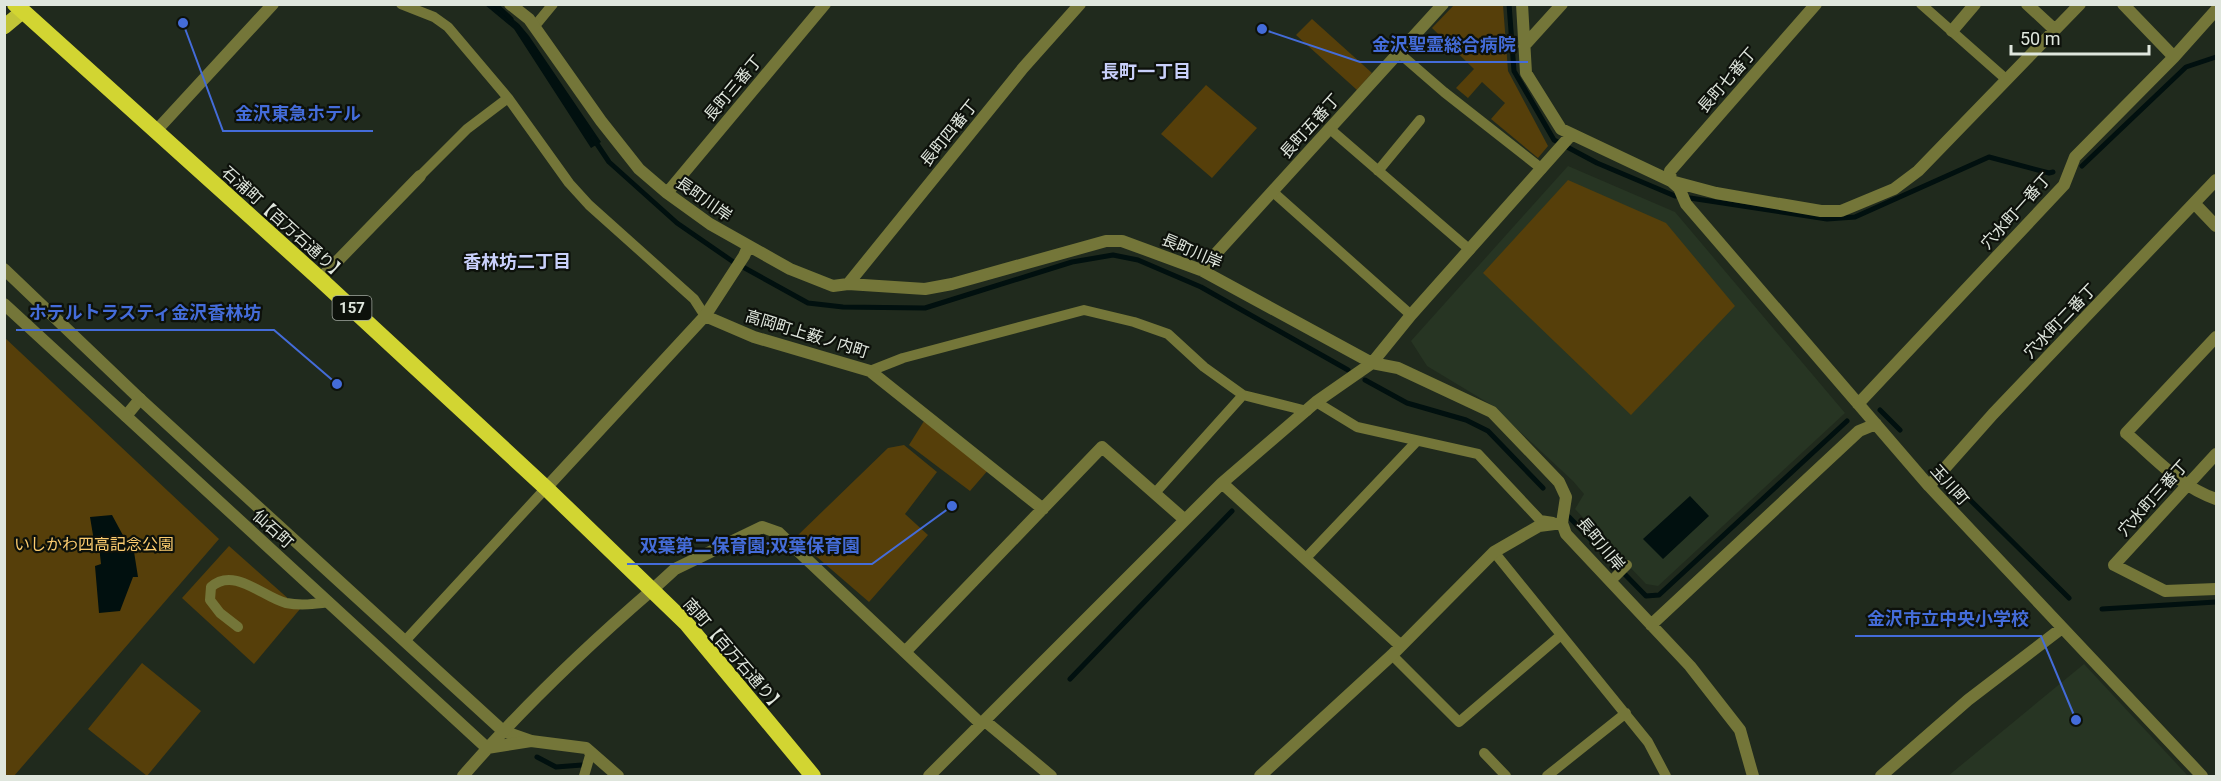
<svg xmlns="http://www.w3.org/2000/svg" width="2221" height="781" font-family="Roboto,'Noto Sans JP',sans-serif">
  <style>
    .built { fill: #273523 }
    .green { fill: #563f0a }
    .water { fill: #01100f }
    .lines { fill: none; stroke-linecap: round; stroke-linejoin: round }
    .stream { stroke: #01100f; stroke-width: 5 }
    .service { stroke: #747639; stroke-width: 10 }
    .minor { stroke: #747639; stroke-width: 12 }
    .tertiary { stroke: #747639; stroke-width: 12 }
    .primary { stroke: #c2c537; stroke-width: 15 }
    .trunk { stroke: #d2d532; stroke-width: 16 }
    .labels { text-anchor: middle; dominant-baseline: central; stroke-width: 4.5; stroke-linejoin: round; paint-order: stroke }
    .shield { fill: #0d110b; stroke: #a0a69e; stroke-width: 1.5 }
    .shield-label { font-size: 15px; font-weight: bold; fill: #dfe6dd }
    .street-label { font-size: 16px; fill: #dfe6dd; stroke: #0d110b }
    .park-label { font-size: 16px; fill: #fccc6f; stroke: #0d110b }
    .neighbourhood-label { font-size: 18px; font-weight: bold; fill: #c9d0fb; stroke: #0d110b }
    .leader { fill: none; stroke: #446cd9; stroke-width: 2 }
    .callout-dot { fill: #446cd9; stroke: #0d110b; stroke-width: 2 }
    .callout-label { font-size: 18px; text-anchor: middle; font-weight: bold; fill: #446cd9; stroke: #0d110b; stroke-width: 4.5; stroke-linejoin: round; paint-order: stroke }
  </style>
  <rect width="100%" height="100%" fill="#202a1d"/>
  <!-- built -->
  <path class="built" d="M 1568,166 L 1675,212 L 1845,413 L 1658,586 L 1646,584 L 1575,509 L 1584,494 L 1573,481 L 1490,404 L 1427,366 L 1411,341 Z
    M 2084,664 L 2188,776 L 1948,776 Z"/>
  <!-- green -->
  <path class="green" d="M 1454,5 L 1503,5 L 1508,71 L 1548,146 L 1538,158 L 1491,119 L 1505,103 L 1482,82 L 1468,98 L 1456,88 L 1474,69 L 1432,28 Z
    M 1312,19 L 1372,73 L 1357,90 L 1296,35 Z
    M 1206,85 L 1257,128 L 1212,178 L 1161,134 Z
    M 1568,180 L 1666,223 L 1735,306 L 1631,415 L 1483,273 Z
    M 4,337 L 219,539 L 14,776 L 4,776 Z
    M 924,421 L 989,469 L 970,491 L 909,445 Z
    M 904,445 L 937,472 L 905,514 L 928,535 L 869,602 L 795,538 L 888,448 Z
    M 229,546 L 300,609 L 254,664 L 182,598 Z
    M 142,663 L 201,711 L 147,776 L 88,729 Z"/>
  <!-- water -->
  <path class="water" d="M 485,5 L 496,5 L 519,24 L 529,36 L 601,142 L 591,148 L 514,29 Z
    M 1690,496 L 1709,516 L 1663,559 L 1643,539 Z
    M 112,515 L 125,539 L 132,539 L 138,577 L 133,577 L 120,611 L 99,613 L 95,566 L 101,564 L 99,546 L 95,547 L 90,517 Z"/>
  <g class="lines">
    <!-- stream -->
    <path class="stream" d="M 495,4 L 511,19
      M 1509,4 L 1514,71 L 1554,140 L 1597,163 L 1675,196
      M 593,138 L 609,162 L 677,223 L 732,261 L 808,303 L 843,307 L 925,308 L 1072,262 L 1113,255 L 1138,260 L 1201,287 L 1348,370
      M 2082,166 L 2186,67 L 2216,57
      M 1690,198 L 1827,219 L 1855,217 L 1989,157 L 2049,173 L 2053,172
      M 1365,380 L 1407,403 L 1466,420 L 1488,431 L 1543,488
      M 1880,410 L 1900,430
      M 1949,479 L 2069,598
      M 1569,517 L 1646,596 L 1659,595 L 1847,421
      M 2102,609 L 2216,602
      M 1070,679 L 1232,511
      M 537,757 L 556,767 L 582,765"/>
    <!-- service -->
    <path class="service" d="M 401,4 L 434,17 L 448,27 L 508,98 L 569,183 L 589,205 L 694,299 L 705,316
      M 1921,4 L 2007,80
      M 534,27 L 553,4
      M 1399,53 L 1444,92 L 1542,169
      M 1330,129 L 1470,250
      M 1378,171 L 1420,120
      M 420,176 L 467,129 L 508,98
      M 1273,192 L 1411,315
      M 870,371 L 903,358 L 1084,310 L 1134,322 L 1168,334 L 1204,367 L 1243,395 L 1307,411
      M 1316,402 L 1357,427 L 1478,454 L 1540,520 L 1553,522
      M 1155,493 L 1243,395
      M 1494,552 L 1648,742 L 1666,776
      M 1305,559 L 1417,441
      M 1615,577 L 1627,565
      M 238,627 L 220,613 L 210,600 L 211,587 C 234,566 264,598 286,603 C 301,606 315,604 329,602
      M 405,641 L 546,488
      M 1392,655 L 1459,722 L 1561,635
      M 1484,753 L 1506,776
      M 584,776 L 591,752
      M 1547,776 L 1626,713"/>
    <!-- minor -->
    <path class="minor" d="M 510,4 L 529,19 L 601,121 L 639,169 L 667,193 L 710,224 L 790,269 L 833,286 L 848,284 L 925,289 L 952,284 L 1106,241 L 1122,241 L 1201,270 L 1372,363 L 1398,368 L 1492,412 L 1559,482 L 1566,497 L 1562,523 L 1566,534 L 1690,666 L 1740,730 L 1753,776
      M 1522,4 L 1526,73 L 1561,129 L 1671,181 L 1679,188 L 1686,204 L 1929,486 L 2202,776
      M 1816,4 L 1670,171 L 1671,181 L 1716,193 L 1821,211 L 1841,211 L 1894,189 L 1918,171 L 2080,4
      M 2027,4 L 2055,30
      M 2123,4 L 2174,57
      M 1952,31 L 1975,4
      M 1524,46 L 1562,4
      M 155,132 L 273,4
      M 667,193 L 825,4
      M 2195,204 L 2216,226
      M 1201,270 L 1443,4
      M 320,279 L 420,176
      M 848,284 L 1023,68 L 1080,4
      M 705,316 L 754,337 L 870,371 L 1043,509
      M 2216,337 L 2126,433 C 2154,457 2180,487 2216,499
      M 1858,404 L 2064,185 L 2075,157 L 2174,57 L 2216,10
      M 126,416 L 140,399
      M 2216,454 L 2114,565 L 2165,591 L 2216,589
      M 1222,483 L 1401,646
      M 1929,486 L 1993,414 L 2216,180
      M 546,488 L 705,316 L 744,256 L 748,247
      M 652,590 L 675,569 L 762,527 L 779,533 L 981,724
      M 1651,625 L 1859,431 L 1876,424
      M 905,652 L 1102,447 L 1185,520
      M 985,721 L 1051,776
      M 503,731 L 531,741 L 586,748 L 618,776
      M 929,776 L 1222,483 L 1316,402 L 1372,363 L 1411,315 L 1572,134
      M 1260,776 L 1392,655 L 1494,552 L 1539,526 L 1562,523
      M 1881,776 L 1968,700 L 2062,628"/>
    <!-- tertiary -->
    <path class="tertiary" d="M 4,269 L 140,399 L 503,731
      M 4,304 L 487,748 L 531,741
      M 463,776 C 520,710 586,647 652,590"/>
    <!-- primary -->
    <path class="primary" d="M 4,27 L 22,12"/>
    <!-- trunk -->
    <path class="trunk" d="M 15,4 L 320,279 L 546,488 L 686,623 L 813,776"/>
  </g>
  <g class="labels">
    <!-- shield labels -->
    <rect class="shield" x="332.5" y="296" width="39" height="24" rx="4.5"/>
    <g class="shield-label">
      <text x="352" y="308">157</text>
    </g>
    <!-- street labels -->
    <g class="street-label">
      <text transform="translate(1727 80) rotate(-49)">長町七番丁</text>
      <text transform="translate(733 88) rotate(-50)">長町三番丁</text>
      <text transform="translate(1310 126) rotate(-48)">長町五番丁</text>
      <text transform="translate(949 133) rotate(-51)">長町四番丁</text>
      <text transform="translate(704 199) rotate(35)">長町川岸</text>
      <text transform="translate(2016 211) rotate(-48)">穴水町一番丁</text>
      <text transform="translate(284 223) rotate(42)">石浦町【百万石通り】</text>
      <text transform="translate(1192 251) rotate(23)">長町川岸</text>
      <text transform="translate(2060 321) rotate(-46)">穴水町二番丁</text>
      <text transform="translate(807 334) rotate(17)">高岡町上薮ノ内町</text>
      <text transform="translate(1950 485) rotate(48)">玉川町</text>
      <text transform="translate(2153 498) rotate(-48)">穴水町三番丁</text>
      <text transform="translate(273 529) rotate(42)">仙石町</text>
      <text transform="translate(1601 544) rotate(50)">長町川岸</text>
      <text transform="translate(734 655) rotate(49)">南町【百万石通り】</text>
    </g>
    <!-- park labels -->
    <g class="park-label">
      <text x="94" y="544">いしかわ四高記念公園</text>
    </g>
    <!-- neighbourhood labels -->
    <g class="neighbourhood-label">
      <text x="1146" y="71">長町一丁目</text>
      <text x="517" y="261">香林坊二丁目</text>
    </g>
  </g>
  <!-- callouts -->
  <path class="leader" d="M1262 29L1360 62H1528M183 23L223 131H373M337 384L274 330H16M952 506L872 564H627M2076 720L2041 636H1855"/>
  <g class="callout-dot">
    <circle cx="1262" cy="29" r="6"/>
    <circle cx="183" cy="23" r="6"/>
    <circle cx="337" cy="384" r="6"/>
    <circle cx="952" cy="506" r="6"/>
    <circle cx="2076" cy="720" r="6"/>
  </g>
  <g class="callout-label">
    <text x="1444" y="51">金沢聖霊総合病院</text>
    <text x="298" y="120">金沢東急ホテル</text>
    <text x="145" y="319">ホテルトラスティ金沢香林坊</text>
    <text x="750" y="552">双葉第二保育園;双葉保育園</text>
    <text x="1948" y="625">金沢市立中央小学校</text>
  </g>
  <!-- border -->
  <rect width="2221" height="781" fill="none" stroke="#dfe6dd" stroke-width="12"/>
  <!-- scale -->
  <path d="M2011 45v9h138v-9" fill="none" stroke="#dfe6dd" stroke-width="3"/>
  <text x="2020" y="45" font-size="18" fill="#dfe6dd" stroke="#0d110b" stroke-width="4.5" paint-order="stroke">50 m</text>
</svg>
